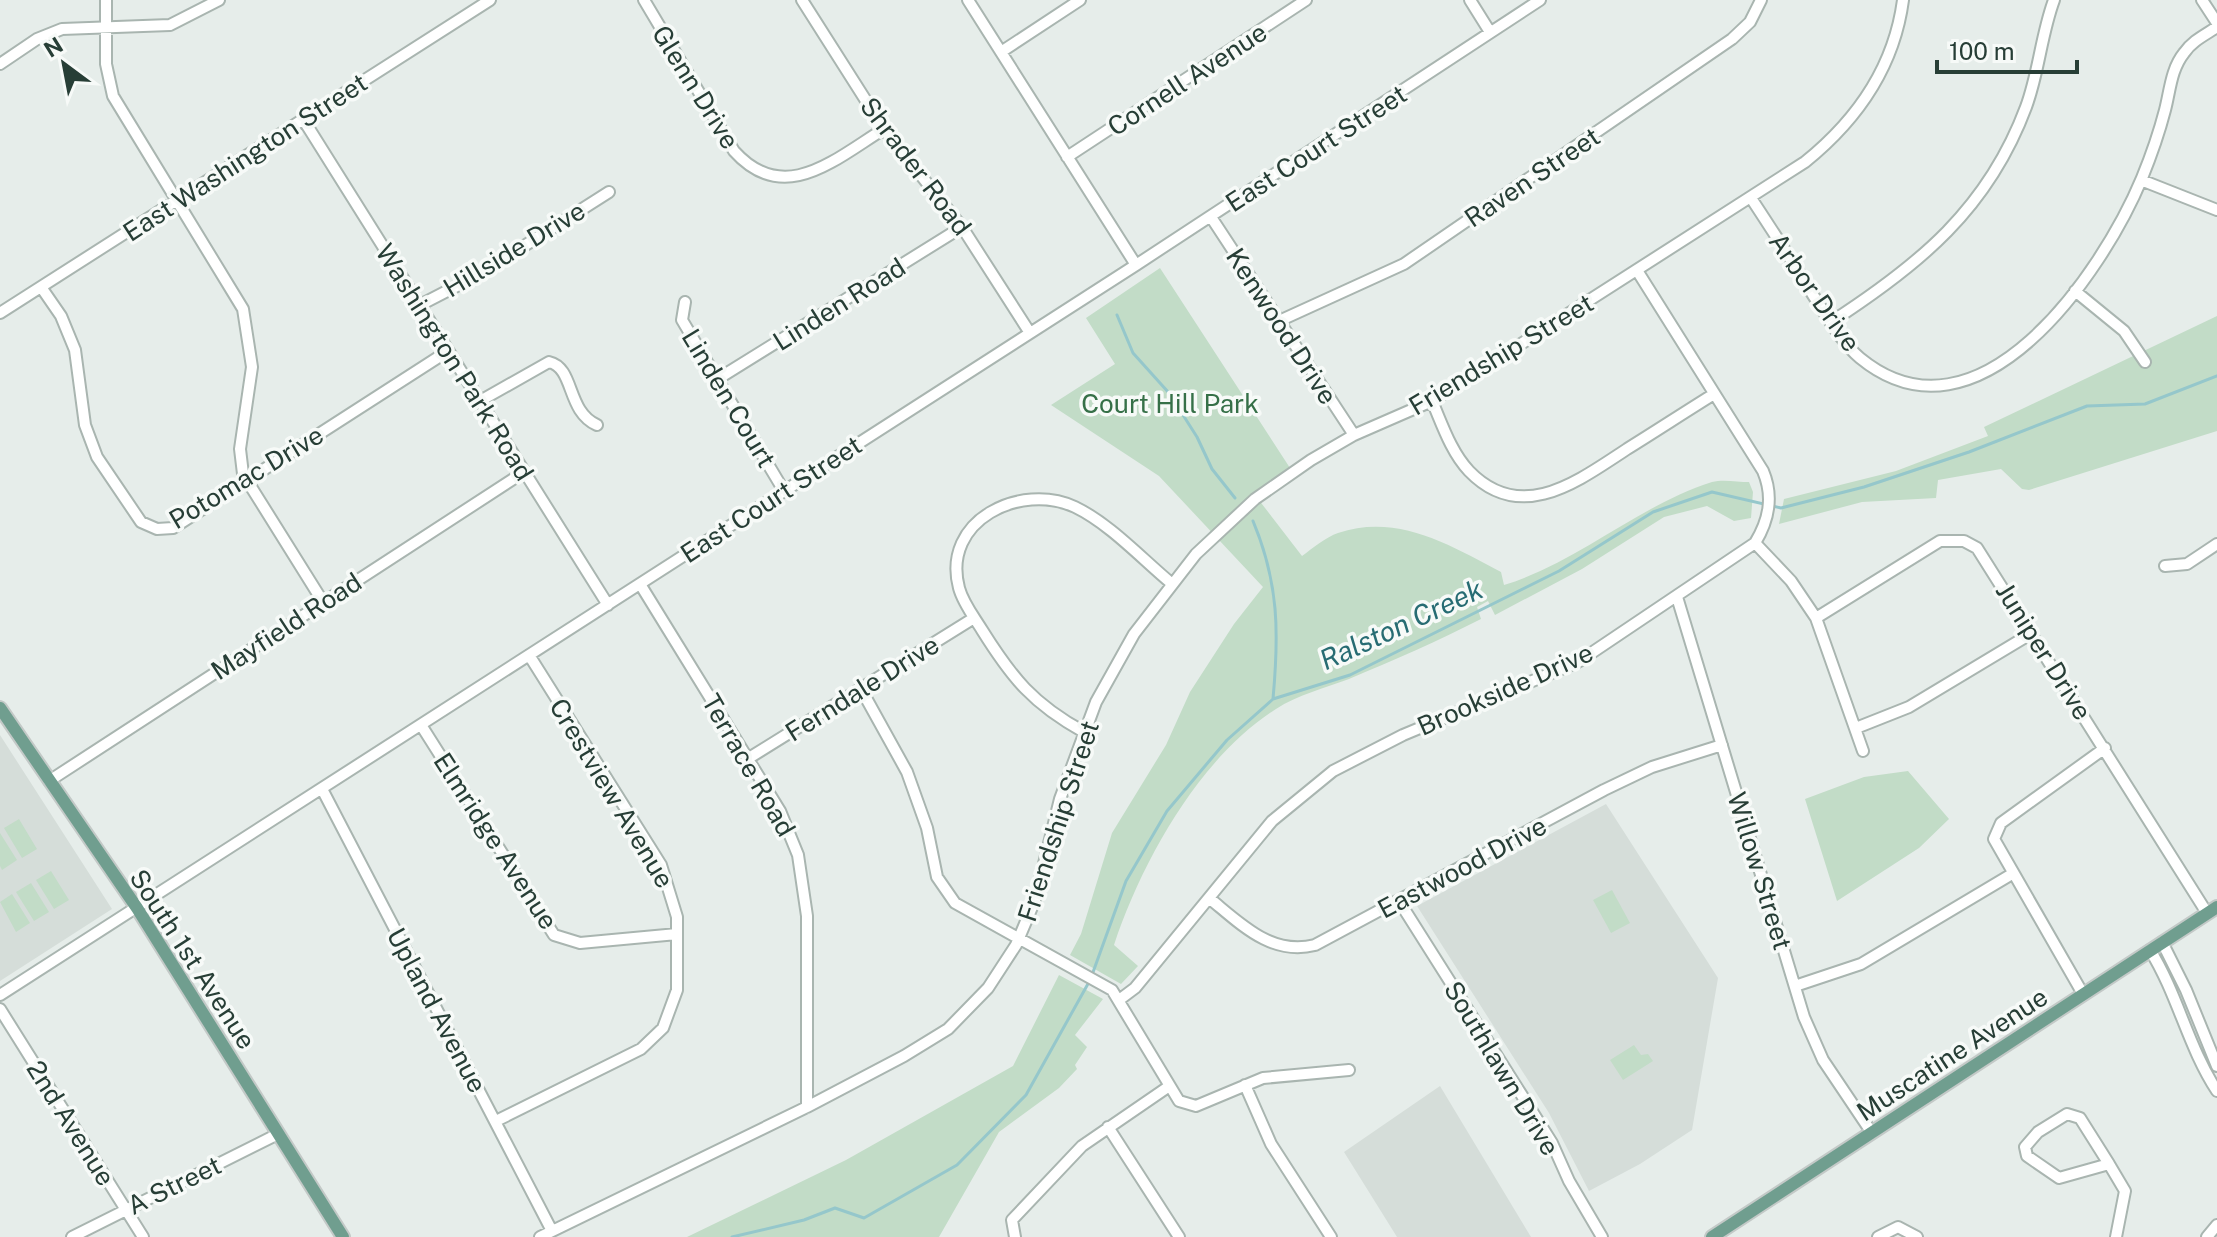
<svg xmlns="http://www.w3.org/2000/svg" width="2217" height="1237" font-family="'Public Sans',sans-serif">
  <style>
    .built { fill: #d5ddd9 }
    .green { fill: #c2dcc7 }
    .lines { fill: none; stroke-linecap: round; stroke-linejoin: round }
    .stream { stroke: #95c7cb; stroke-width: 3 }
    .minor-casing { stroke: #a9b5b0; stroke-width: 14 }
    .major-casing { stroke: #c3c9c7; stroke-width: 16 }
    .minor { stroke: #fff; stroke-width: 10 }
    .major { stroke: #709e8f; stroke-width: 12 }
    .labels { text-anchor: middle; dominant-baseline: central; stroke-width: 7; stroke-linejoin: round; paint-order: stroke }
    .street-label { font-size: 26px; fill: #273e36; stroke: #f7faf8 }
    .park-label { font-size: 26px; fill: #367048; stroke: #f7faf8 }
    .water-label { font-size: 28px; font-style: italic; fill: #276c73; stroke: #f7faf8 }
  </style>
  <rect width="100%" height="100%" fill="#e6edea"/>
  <!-- built -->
  <path class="built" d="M 0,735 L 112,909 L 0,981 Z
    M 1606,804 L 1718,978 L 1692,1130 L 1640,1164 L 1589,1191 L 1549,1113 L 1417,906 Z
    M 1440,1086 L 1531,1237 L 1397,1237 L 1344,1152 Z"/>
  <!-- green -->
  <path class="green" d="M 1160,268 L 1290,468 L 1255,495 L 1302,556 C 1313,548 1326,537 1338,533 C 1397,513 1450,545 1501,572 L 1504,585 C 1579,562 1637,506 1712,482 C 1723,479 1738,482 1749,482 L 1753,492 L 1751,518 L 1734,521 L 1707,506 L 1664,517 L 1582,569 L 1495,615 L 1488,601 L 1477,607 L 1481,619 C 1438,641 1394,660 1349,679 C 1325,688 1297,695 1276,709 C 1199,758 1142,861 1114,945 L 1138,966 L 1121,984 L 1070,955 L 1081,934 L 1112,833 L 1166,745 L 1190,692 L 1234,624 L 1263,587 L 1159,476 L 1051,405 L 1115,364 L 1086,318 Z
    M 2217,316 L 2217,431 L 2029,490 L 2022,489 L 2001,469 L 1938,480 L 1936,498 L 1862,502 L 1779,524 L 1784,499 L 1896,471 L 1988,436 L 1984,427 Z
    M 1908,771 L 1949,819 L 1919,848 L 1837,901 L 1805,799 L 1864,777 Z
    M 19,819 L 37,849 L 22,858 L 4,828 Z
    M 0,833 L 17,860 L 2,870 L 0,866 Z
    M 51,871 L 69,900 L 54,909 L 36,880 Z
    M 31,883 L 49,912 L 34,921 L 16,892 Z
    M 1612,890 L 1630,923 L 1611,933 L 1593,900 Z
    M 12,894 L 30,923 L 16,932 L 0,902 Z
    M 1059,975 L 1103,999 L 1075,1035 L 1087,1047 L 1075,1065 L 1077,1069 L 1059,1088 L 999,1132 L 939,1237 L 687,1237 L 846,1160 L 1013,1066 Z
    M 1634,1045 L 1641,1055 L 1648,1054 L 1653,1061 L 1623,1080 L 1610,1060 Z"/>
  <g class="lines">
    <!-- stream -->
    <path class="stream" d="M 1117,315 L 1133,353 L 1169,393 L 1197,437 L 1212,469 L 1235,498
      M 1253,521 C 1279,583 1279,633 1273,699
      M 1092,975 L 1126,881 L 1167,811 L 1227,740 L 1273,699 L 1350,675 L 1559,571 L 1653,512 L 1712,492 L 1781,508 L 1864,487 L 1969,452 L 2087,406 L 2145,404 L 2217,376
      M 732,1237 L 804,1220 L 835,1208 L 864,1218 L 957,1165 L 1026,1095 L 1089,982"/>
    <defs>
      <path id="minor" d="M 106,0 L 106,64 L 113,96 L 243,309 L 252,367 L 240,449 L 243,474 L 323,602
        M 644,0 L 734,151 C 784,207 835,159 884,129
        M 802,0 L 884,129 L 962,227 L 1030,333
        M 968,0 L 1136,265
        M 1470,0 L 1490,32
        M 2202,0 L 2217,23
        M 1001,52 L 1080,0
        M 0,64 L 37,39 L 62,29 L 170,25 L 219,0
        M 303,119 L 608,605
        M 1067,157 L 1306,0
        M 2141,180 L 2217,210
        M 1751,198 C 1772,230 1793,262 1813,295 C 1827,316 1840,341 1860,358 C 1978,455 2102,274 2142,178 C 2151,156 2159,133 2165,110 C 2170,91 2171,69 2184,53 C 2192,41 2205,35 2217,27
        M 1211,217 L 1354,435
        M 41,287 L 61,316 L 75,350 L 85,425 L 97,457 L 141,522 L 157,529 L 173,528 L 448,351
        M 2075,291 L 2124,331 L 2145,362
        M 685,302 L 682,320 L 784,491
        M 420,305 L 480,274 L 609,192
        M 0,313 L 490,0
        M 1279,321 L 1404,264 L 1732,39 L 1750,22 L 1761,0
        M 1831,322 C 1919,265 1988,209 2026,107 C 2039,72 2041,35 2054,0
        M 716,380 L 962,227
        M 480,401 L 549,362 C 575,368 566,411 597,425
        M 1432,401 C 1442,424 1451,452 1469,471 C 1521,525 1578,481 1627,449 C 1656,431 1685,412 1714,394
        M 1755,543 L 1791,581 L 1816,618 L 1863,751
        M 2165,566 L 2187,564 L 2217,544
        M 640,584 L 780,811 L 798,855 L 807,916 L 807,1107
        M 1677,597 L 1804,1017 L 1823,1060 L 1872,1133
        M 1816,618 L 1940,541 L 1964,541 L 1977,548 L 2207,913
        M 861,689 L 907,772 L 927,828 L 937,877 L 955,903 L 1112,990 L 1179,1101 L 1196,1106 L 1263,1078 L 1349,1070
        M 421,725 L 554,935 L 580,943 L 677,934
        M 1856,728 L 1909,707 L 2032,633
        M 1084,732 C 1033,704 1012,678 982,630 C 974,617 963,603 959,588 C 941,520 1021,482 1075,507 C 1110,524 1141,558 1171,583
        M 749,758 L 974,618
        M 49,781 L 524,472
        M 322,789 L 552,1231
        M 1209,898 C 1241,924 1271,956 1315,945 L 1604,790 L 1652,767 L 1722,745
        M 1399,901 L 1552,1143 L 1569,1181 L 1602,1237
        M 2162,942 L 2186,990 L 2217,1066
        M 2150,950 C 2178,995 2188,1047 2217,1091
        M 1795,986 L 1861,964 L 2012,874
        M 2083,994 L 1994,839 L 2001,823 L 2105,748
        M 0,995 L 1136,265 L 1540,0
        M 1119,1000 L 1135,988 L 1272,821 L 1333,771 L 1403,735 L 1578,662 L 1755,543 C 1769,520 1774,497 1763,471 L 1638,272
        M 0,1009 L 143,1237
        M 1245,1085 L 1271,1144 L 1331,1237
        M 2067,1114 L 2080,1118 L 2109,1164 L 2059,1178 L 2027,1156 L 2025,1147 L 2038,1132 Z
        M 496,1121 L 641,1049 L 663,1028 L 677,990 L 677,917 L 661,865 L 529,655
        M 1108,1127 L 1179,1237
        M 2109,1164 L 2125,1191 L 2116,1237
        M 72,1237 L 278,1134
        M 540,1237 L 807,1107 L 904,1056 L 948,1029 L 988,988 L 1016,945 L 1035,900 L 1060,799 L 1096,702 L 1134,634 L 1196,554 L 1255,499 L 1311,460 L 1354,435 L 1432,401 L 1805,162 C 1857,120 1894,68 1903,0
        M 1015,1237 L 1012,1220 L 1082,1146 L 1168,1087
        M 1878,1237 L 1898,1227 L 1917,1237
        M 2207,1237 L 2217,1225"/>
      <path id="major" d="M 0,708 L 137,908 L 343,1237
        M 1712,1237 L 2217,907"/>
    </defs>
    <!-- minor casing -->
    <use href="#minor" class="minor-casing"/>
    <!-- major casing -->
    <use href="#major" class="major-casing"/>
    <!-- minor -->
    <use href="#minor" class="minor"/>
    <!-- major -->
    <use href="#major" class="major"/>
  </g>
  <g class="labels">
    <!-- street labels -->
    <g class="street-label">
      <text transform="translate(1187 79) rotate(-33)">Cornell Avenue</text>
      <text transform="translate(696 87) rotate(58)">Glenn Drive</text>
      <text transform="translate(1316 148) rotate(-33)">East Court Street</text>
      <text transform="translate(245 157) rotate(-33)">East Washington Street</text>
      <text transform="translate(916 166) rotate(53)">Shrader Road</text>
      <text transform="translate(1532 177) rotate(-34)">Raven Street</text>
      <text transform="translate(514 249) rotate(-31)">Hillside Drive</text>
      <text transform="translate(1815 292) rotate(55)">Arbor Drive</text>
      <text transform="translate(839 304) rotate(-32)">Linden Road</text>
      <text transform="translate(1282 326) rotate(57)">Kenwood Drive</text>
      <text transform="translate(1501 354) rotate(-31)">Friendship Street</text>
      <text transform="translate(455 362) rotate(58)">Washington Park Road</text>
      <text transform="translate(729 398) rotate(59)">Linden Court</text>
      <text transform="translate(246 477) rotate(-31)">Potomac Drive</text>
      <text transform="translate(771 499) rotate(-33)">East Court Street</text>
      <text transform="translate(286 626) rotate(-33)">Mayfield Road</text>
      <text transform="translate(2044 651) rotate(58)">Juniper Drive</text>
      <text transform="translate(862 688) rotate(-32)">Ferndale Drive</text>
      <text transform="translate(1505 689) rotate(-24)">Brookside Drive</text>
      <text transform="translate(749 765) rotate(60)">Terrace Road</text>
      <text transform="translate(612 793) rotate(59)">Crestview Avenue</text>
      <text transform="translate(1058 821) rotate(-72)">Friendship Street</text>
      <text transform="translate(496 841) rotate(57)">Elmridge Avenue</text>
      <text transform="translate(1462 867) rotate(-28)">Eastwood Drive</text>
      <text transform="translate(1760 871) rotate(73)">Willow Street</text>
      <text transform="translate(193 959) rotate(57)">South 1st Avenue</text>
      <text transform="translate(437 1010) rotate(62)">Upland Avenue</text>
      <text transform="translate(1952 1054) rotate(-33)">Muscatine Avenue</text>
      <text transform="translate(1502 1068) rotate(59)">Southlawn Drive</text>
      <text transform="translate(71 1123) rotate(58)">2nd Avenue</text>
      <text transform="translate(174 1185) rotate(-26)">A Street</text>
    </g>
    <!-- park labels -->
    <g class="park-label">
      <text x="1170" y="403">Court Hill Park</text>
    </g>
    <!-- water labels -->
    <g class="water-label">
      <text transform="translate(1401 624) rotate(-25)">Ralston Creek</text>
    </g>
  </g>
  <!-- north arrow -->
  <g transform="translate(64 64) rotate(328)" stroke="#f7faf8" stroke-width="6" paint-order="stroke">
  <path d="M0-6L14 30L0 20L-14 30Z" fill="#273e36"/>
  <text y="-12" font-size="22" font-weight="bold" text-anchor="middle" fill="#273e36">N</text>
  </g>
  <!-- scale -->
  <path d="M1937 60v12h140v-12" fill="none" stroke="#273e36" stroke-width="4"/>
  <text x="1949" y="60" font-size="24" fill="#273e36" stroke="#f7faf8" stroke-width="6" paint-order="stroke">100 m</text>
</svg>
